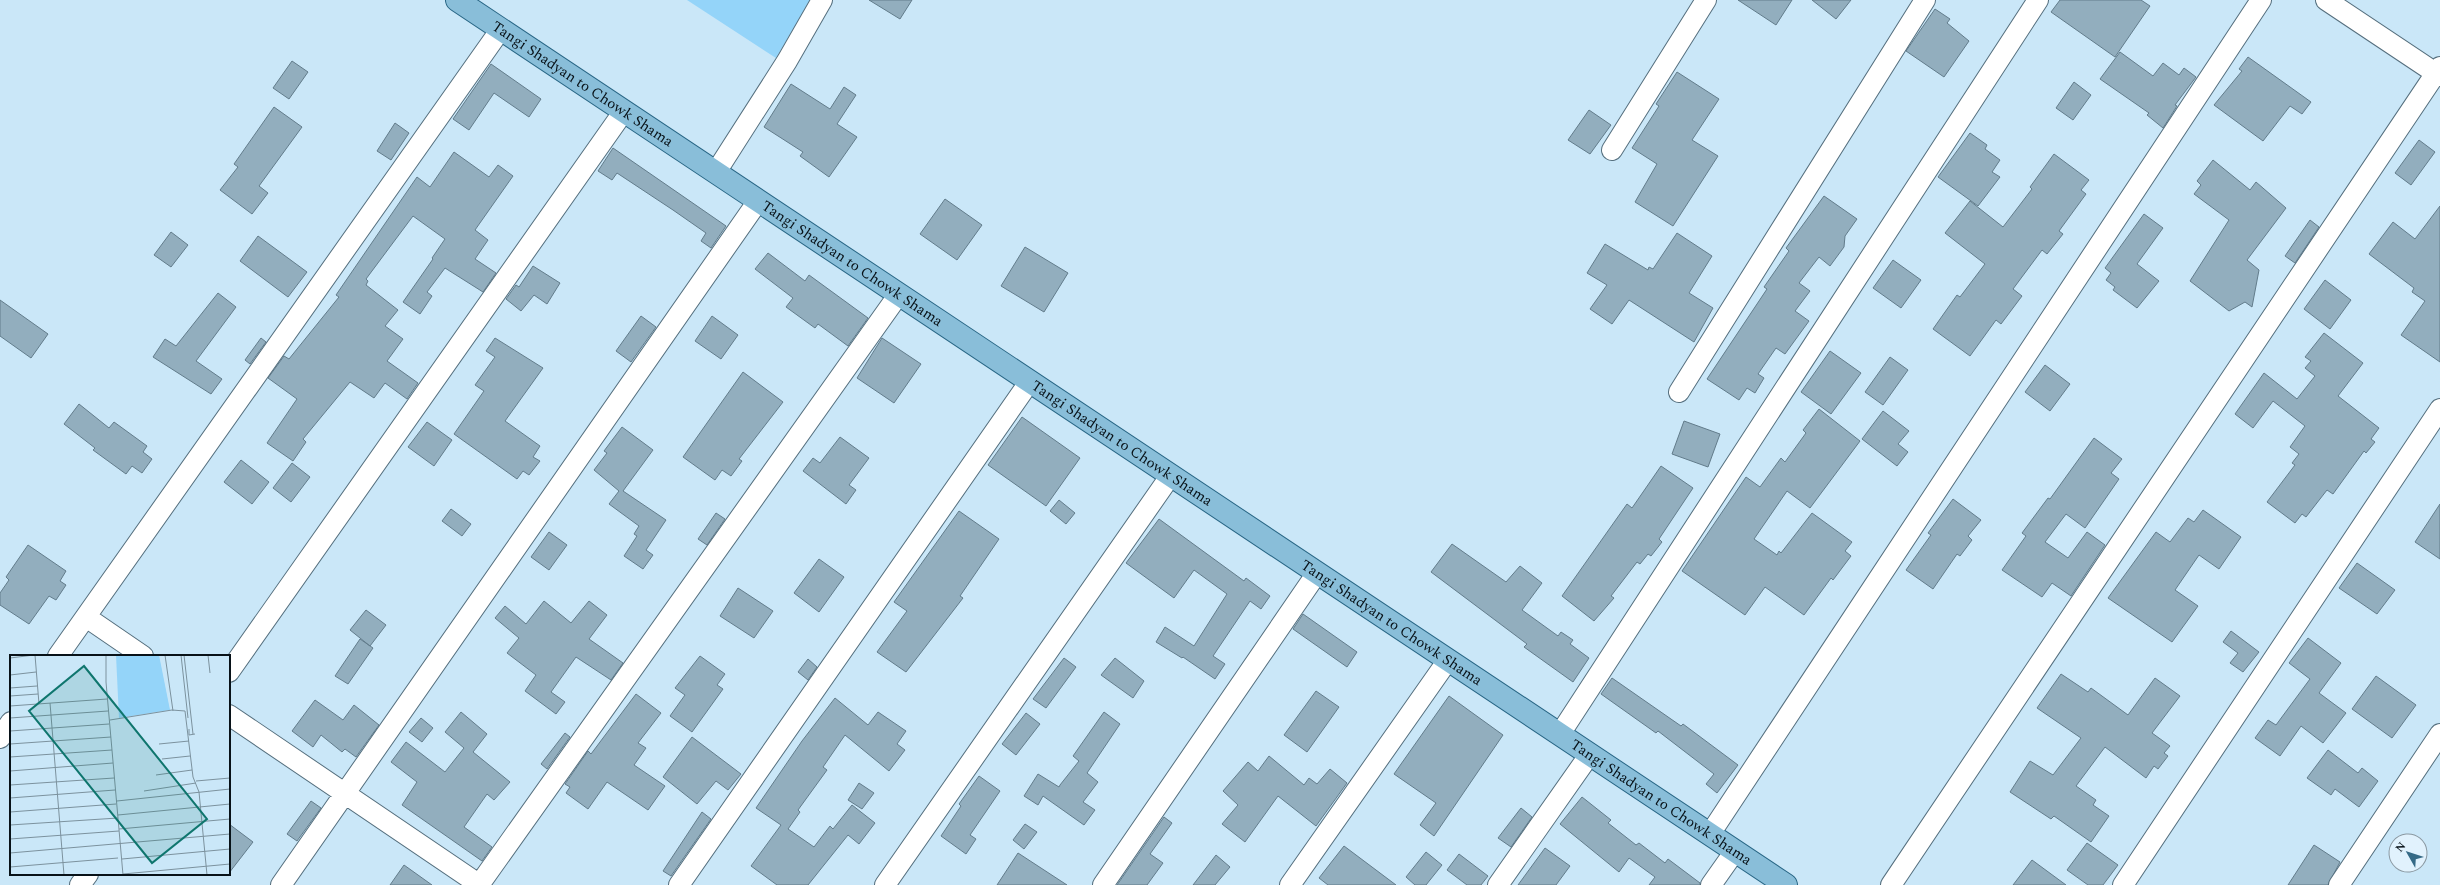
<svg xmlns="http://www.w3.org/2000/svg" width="2440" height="885" font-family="Spectral,serif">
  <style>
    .green { fill: #94d4f9 }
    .building { fill: #92aebe; stroke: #627c8b }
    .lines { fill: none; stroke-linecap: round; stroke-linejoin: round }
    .street-casing { stroke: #556f7e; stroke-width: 22 }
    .primary-casing { stroke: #286685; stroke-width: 24 }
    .street { stroke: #fff; stroke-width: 20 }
    .primary { stroke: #89bed9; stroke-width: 22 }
    .labels { text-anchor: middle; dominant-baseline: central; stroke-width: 3.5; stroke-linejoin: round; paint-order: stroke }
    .street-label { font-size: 15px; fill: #081218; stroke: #e1f2fd }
    .inset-road { fill: none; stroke: #7c929e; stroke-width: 1 }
    .view { fill: #0f766e; fill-opacity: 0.15; stroke: #0f766e; stroke-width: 2 }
    .inset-edge { fill: none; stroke: #081218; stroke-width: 2 }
  </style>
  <rect width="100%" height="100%" fill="#cae7f8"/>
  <!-- green -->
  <path class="green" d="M 687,0 L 810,0 L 776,58 Z"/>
  <!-- building -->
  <path class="building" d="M 869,0 L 912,0 L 900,19 Z
    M 1738,0 L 1792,0 L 1776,25 Z
    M 1812,0 L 1851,0 L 1836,19 Z
    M 2060,0 L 2141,0 L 2150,6 L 2115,57 L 2051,12 Z
    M 1935,9 L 1950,19 L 1947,23 L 1969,41 L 1944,77 L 1906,51 Z
    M 2120,52 L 2153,76 L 2163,63 L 2179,75 L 2184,68 L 2196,77 L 2175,105 L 2177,106 L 2163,128 L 2147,115 L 2149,113 L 2100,79 Z
    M 2248,57 L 2311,102 L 2302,114 L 2290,106 L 2263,141 L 2214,105 L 2242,71 L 2239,69 Z
    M 292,61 L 308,72 L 289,99 L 273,88 Z
    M 491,64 L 541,99 L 529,117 L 494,93 L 469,130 L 453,119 Z
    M 1677,72 L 1719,99 L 1692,140 L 1718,156 L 1673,226 L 1635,202 L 1657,164 L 1632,148 L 1659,106 L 1656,104 Z
    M 2074,82 L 2091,95 L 2073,120 L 2056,108 Z
    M 791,84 L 830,109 L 844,87 L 856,95 L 837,124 L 857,137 L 829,177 L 800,156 L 803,152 L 764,127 Z
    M 274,107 L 302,127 L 259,186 L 268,193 L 252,214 L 220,190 L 238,167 L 234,164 Z
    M 1589,110 L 1611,125 L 1590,154 L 1568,140 Z
    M 395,123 L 409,133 L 391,160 L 377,151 Z
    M 1970,133 L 1987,145 L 1985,149 L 2000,160 L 1992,172 L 2000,177 L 1978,206 L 1938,177 Z
    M 2419,140 L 2435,152 L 2411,185 L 2395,173 Z
    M 613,148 L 726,226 L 711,248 L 701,241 L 706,233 L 673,210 L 617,173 L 612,180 L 598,171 Z
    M 454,152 L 489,177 L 498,165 L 513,176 L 475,230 L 488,240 L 475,259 L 496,273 L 483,292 L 445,268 L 427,292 L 432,296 L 420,314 L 403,302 L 433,259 L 432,258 L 445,239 L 413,216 L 366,279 L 368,281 L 366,285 L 398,310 L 385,326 L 403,339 L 387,361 L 418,383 L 407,399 L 385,383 L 374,398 L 350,382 L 303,439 L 306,442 L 293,461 L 267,443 L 297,399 L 268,378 L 284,356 L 289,359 L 339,297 L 336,295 L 417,177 L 430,187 Z
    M 2054,154 L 2089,180 L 2081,190 L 2086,194 L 2059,231 L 2063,234 L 2047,254 L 2042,250 L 2013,289 L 2022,296 L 2001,324 L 1996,320 L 1970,356 L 1933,329 L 1957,295 L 1960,297 L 1985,264 L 1945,233 L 1970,201 L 2003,227 L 2032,189 L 2030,187 Z
    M 2213,160 L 2250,190 L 2256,182 L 2286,208 L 2247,260 L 2259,270 L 2252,307 L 2245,302 L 2229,311 L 2190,281 L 2229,220 L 2194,194 L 2201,185 L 2197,181 Z
    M 1824,196 L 1857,219 L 1845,236 L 1844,247 L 1830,266 L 1819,257 L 1799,283 L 1810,291 L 1795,311 L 1809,321 L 1785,354 L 1776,348 L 1758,374 L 1764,378 L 1755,393 L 1747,388 L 1739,400 L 1707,379 L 1767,289 L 1764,287 L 1789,251 L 1786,248 Z
    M 945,199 L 982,225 L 957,260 L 920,234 Z
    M 2440,206 L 2440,362 L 2401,335 L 2425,301 L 2412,292 L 2414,288 L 2369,254 L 2393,222 L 2415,239 Z
    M 2144,214 L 2163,228 L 2137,264 L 2159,281 L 2137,308 L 2113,290 L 2115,287 L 2106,280 L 2111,273 L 2105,268 Z
    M 2310,220 L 2319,227 L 2295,263 L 2285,256 Z
    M 171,232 L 188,245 L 171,267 L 154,255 Z
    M 1677,233 L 1712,256 L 1689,293 L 1713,308 L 1694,342 L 1629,300 L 1612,324 L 1590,309 L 1607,285 L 1587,273 L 1605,244 L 1648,270 L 1649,267 L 1653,269 Z
    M 258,236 L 307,272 L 288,297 L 240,261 Z
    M 1025,247 L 1068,273 L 1044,312 L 1001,286 Z
    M 768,253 L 805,281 L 809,275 L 868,318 L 848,346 L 818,324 L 815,328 L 786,307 L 793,298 L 755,269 Z
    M 1893,260 L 1921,280 L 1901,308 L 1873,288 Z
    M 533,266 L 560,283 L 547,304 L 534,295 L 521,311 L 506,299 L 516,285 L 519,287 Z
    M 2325,280 L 2351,300 L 2330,329 L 2304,309 Z
    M 218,293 L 236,307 L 196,361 L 222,379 L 211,394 L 153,357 L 165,339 L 176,346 Z
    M 0,300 L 48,334 L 31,358 L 0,336 Z
    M 641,316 L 656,327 L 631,362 L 616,351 Z
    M 712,316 L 738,335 L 721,359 L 695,341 Z
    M 2324,333 L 2363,363 L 2338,396 L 2379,428 L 2371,439 L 2375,442 L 2366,453 L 2364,451 L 2333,494 L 2327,490 L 2306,517 L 2302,514 L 2295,523 L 2267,502 L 2295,465 L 2292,463 L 2299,454 L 2290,447 L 2305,426 L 2273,401 L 2253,428 L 2235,414 L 2264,373 L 2297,399 L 2315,376 L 2305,368 L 2311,361 L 2305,357 Z
    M 261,338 L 266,342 L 250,364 L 245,360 Z
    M 495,338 L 543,368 L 505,421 L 540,446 L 533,457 L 540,461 L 529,475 L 523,471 L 517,479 L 454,434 L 484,391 L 475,385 L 495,357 L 486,351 Z
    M 882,338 L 921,364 L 894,403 L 857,378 Z
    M 1830,351 L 1861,373 L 1831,414 L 1801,392 Z
    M 1890,357 L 1908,370 L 1883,405 L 1865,392 Z
    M 2045,365 L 2070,384 L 2050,411 L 2025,392 Z
    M 743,372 L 783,402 L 739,459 L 742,461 L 731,476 L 722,470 L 715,480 L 683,457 Z
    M 79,404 L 109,428 L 114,422 L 147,446 L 143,452 L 152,459 L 142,473 L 132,466 L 126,474 L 93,450 L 95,448 L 64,424 Z
    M 1819,409 L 1860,441 L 1810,508 L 1787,491 L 1754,539 L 1777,555 L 1779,551 L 1781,553 L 1812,513 L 1852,542 L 1845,551 L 1851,556 L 1833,580 L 1831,578 L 1804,615 L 1765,587 L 1745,615 L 1682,571 L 1746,477 L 1760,487 L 1781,458 L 1785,462 L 1806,433 L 1803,430 Z
    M 1883,411 L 1909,431 L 1898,444 L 1908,452 L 1897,466 L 1862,439 Z
    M 1022,417 L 1080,458 L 1046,506 L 988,465 Z
    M 1684,421 L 1720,434 L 1708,467 L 1672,454 Z
    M 427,422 L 452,440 L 434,466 L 408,447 Z
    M 622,427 L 653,450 L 623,491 L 666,520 L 646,550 L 653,555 L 643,569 L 624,556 L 637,536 L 634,534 L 639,526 L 609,504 L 619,491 L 594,470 L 607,453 L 604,451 Z
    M 840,437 L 869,458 L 849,485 L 856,490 L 846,504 L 803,471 L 813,458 L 820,463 Z
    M 2094,438 L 2122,459 L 2111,473 L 2119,479 L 2085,528 L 2066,514 L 2045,542 L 2068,558 L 2087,532 L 2105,545 L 2071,596 L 2052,583 L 2042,597 L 2002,570 L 2026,536 L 2022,533 L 2048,498 L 2050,499 Z
    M 241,460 L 269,482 L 252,504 L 224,482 Z
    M 292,463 L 310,477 L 291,502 L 273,488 Z
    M 1661,466 L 1693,488 L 1659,539 L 1662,542 L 1651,556 L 1648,554 L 1640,564 L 1637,562 L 1611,596 L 1614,598 L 1594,621 L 1562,596 L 1627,504 L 1632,508 Z
    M 1953,499 L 1981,520 L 1968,536 L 1972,540 L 1960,556 L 1957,554 L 1933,589 L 1906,570 L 1931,535 L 1928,533 Z
    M 1059,500 L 1075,513 L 1066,524 L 1050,511 Z
    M 2440,504 L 2440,559 L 2415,542 Z
    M 451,509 L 471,524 L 462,536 L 442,521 Z
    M 2203,510 L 2241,537 L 2219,569 L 2199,555 L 2175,590 L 2198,606 L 2172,642 L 2108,598 L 2156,532 L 2170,542 L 2188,518 L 2194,522 Z
    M 959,511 L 999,539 L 960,596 L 963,598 L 906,672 L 877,652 L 907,611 L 894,602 Z
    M 716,513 L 725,519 L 707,545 L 698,539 Z
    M 1159,519 L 1244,581 L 1246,578 L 1270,596 L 1261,609 L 1250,601 L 1213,656 L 1225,664 L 1215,679 L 1183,657 L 1182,658 L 1156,642 L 1165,627 L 1194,646 L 1227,594 L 1194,570 L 1174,598 L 1126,563 Z
    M 549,532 L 567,545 L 549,570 L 531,557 Z
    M 1452,544 L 1506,582 L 1520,566 L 1542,583 L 1522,610 L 1558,636 L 1561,632 L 1573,640 L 1570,644 L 1589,658 L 1573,682 L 1524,647 L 1527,644 L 1431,572 Z
    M 28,545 L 66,571 L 60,581 L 66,585 L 56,600 L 49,596 L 29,624 L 0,605 L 0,593 L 9,580 L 6,577 Z
    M 819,559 L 844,577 L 819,612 L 794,593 Z
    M 2357,563 L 2395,590 L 2377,614 L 2339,588 Z
    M 738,588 L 773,611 L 754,638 L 720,616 Z
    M 544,601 L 571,623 L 589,601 L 607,615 L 589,639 L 623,663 L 611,680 L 576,657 L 551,692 L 565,702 L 556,714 L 525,691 L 536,675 L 507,653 L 519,638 L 495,618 L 505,606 L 526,624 Z
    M 366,610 L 386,625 L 370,646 L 350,630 Z
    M 1303,614 L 1357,652 L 1347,667 L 1293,629 Z
    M 2231,631 L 2259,652 L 2243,672 L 2230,663 L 2238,653 L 2223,642 Z
    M 2308,638 L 2341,663 L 2319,693 L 2346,713 L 2323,743 L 2301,726 L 2280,756 L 2255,738 L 2268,720 L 2276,725 L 2310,679 L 2289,663 Z
    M 360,639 L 373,648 L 348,684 L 335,676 Z
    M 700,656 L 725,674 L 717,685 L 723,689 L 692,732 L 670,716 L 685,695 L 675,688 Z
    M 1064,658 L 1076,667 L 1046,708 L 1033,699 Z
    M 1115,658 L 1144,681 L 1133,698 L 1101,675 Z
    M 808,659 L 817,667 L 808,680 L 798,672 Z
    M 2061,674 L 2088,692 L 2091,688 L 2128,715 L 2155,678 L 2180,696 L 2152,733 L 2170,746 L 2164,753 L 2168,756 L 2158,769 L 2154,766 L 2146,778 L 2105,747 L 2076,786 L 2096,800 L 2093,805 L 2109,816 L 2091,842 L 2054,816 L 2051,819 L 2010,792 L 2030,761 L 2053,775 L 2081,738 L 2037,708 Z
    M 2376,676 L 2416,705 L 2392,738 L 2352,709 Z
    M 1612,678 L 1681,726 L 1683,724 L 1738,765 L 1717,793 L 1706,784 L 1714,774 L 1658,731 L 1656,733 L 1601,694 Z
    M 1316,691 L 1339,707 L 1307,752 L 1284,735 Z
    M 636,694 L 661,713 L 638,743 L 646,748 L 634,765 L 665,786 L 648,810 L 607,782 L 588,809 L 566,793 L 570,787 L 565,784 L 588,751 L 591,754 Z
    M 1449,696 L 1503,735 L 1434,836 L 1420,825 L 1436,803 L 1394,774 Z
    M 835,698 L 868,725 L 878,712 L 906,731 L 897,744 L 905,750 L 889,771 L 845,735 L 823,767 L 827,770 L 798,810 L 800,812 L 788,829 L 814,847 L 830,826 L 833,829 L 852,805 L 875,823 L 859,844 L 848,835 L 808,885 L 777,885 L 751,866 L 781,825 L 756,808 L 802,741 Z
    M 315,700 L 343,720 L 354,705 L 379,725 L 356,757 L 345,749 L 342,752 L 321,735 L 313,747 L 292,731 Z
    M 461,712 L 487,734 L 473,752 L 510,782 L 494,800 L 487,794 L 464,827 L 492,847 L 482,861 L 402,805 L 417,782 L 391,762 L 406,742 L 445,772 L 464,748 L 445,732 Z
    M 1104,712 L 1120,724 L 1087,773 L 1098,782 L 1083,802 L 1095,810 L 1084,825 L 1043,796 L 1038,805 L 1024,796 L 1038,774 L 1059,787 L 1060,785 L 1079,761 L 1073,756 Z
    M 1026,713 L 1040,724 L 1016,755 L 1002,744 Z
    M 421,718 L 433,728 L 422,742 L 409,732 Z
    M 565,733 L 570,737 L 547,769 L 541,764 Z
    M 692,737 L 741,774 L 728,790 L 716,781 L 697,804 L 663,777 Z
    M 2328,750 L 2358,773 L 2362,768 L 2378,781 L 2359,807 L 2335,789 L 2331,795 L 2307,778 Z
    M 1269,756 L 1304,785 L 1309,778 L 1317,784 L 1330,769 L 1347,783 L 1316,826 L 1278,796 L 1245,842 L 1222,824 L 1238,805 L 1223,791 L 1248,762 L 1258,771 Z
    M 979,776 L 1000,791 L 970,835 L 976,839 L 966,854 L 941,836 L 961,806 L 959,804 Z
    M 859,783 L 874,793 L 862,809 L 848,800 Z
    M 1582,797 L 1611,820 L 1608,823 L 1636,845 L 1639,843 L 1665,863 L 1668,859 L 1700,883 L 1700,885 L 1649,885 L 1655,877 L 1629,858 L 1619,872 L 1560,824 Z
    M 311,801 L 321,808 L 297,841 L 287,834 Z
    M 1521,808 L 1532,817 L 1511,847 L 1498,838 Z
    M 702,812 L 711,819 L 671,876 L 663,871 Z
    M 1164,817 L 1172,823 L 1150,854 L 1163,863 L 1147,885 L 1117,885 Z
    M 229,824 L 253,842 L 229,873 Z
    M 1025,824 L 1037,832 L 1024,849 L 1013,840 Z
    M 2087,843 L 2118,865 L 2103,885 L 2088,885 L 2067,870 Z
    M 2314,845 L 2340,862 L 2328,885 L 2288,885 Z
    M 1344,846 L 1396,885 L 1328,885 L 1319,878 Z
    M 1545,848 L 1570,866 L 1556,885 L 1518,885 Z
    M 1426,852 L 1442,865 L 1426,885 L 1415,885 L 1406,877 Z
    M 1018,853 L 1067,885 L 997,885 Z
    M 1459,854 L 1488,876 L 1481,885 L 1467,885 L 1447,870 Z
    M 1216,855 L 1230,867 L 1215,885 L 1193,885 Z
    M 2032,860 L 2066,885 L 2013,885 Z
    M 404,865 L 432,885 L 390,885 Z"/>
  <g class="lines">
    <defs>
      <path id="street" d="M 2326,0 L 2440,76
        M 1612,150 L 1706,0
        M 716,172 L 787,61 L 822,0
        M 1679,392 L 1925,0
        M 86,617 L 143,656
        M 58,656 L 501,29
        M 229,672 L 624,111
        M 229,715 L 480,885
        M 1560,734 L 2038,0
        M 0,738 L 11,722
        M 1710,834 L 2261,0
        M 80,885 L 88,874
        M 281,885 L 758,201
        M 479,885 L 899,294
        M 679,885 L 1030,381
        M 885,885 L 1171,475
        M 1103,885 L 1317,573
        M 1290,885 L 1448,660
        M 1498,885 L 1590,754
        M 1711,885 L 1735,851
        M 1891,885 L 2440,67
        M 2123,885 L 2440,409
        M 2339,885 L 2440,734"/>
      <g id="primary">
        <path id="s1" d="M 457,0 L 1786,885"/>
      </g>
    </defs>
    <!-- street casing -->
    <use href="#street" class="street-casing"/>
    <!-- primary casing -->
    <use href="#primary" class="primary-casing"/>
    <!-- street -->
    <use href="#street" class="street"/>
    <!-- primary -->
    <use href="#primary" class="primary"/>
  </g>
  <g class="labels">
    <!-- street labels -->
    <g class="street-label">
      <text stroke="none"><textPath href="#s1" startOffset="151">Tangi Shadyan to Chowk Shama</textPath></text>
      <text stroke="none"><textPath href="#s1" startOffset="475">Tangi Shadyan to Chowk Shama</textPath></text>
      <text stroke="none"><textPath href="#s1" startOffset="799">Tangi Shadyan to Chowk Shama</textPath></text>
      <text stroke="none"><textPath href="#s1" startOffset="1123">Tangi Shadyan to Chowk Shama</textPath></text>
      <text stroke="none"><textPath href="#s1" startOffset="1447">Tangi Shadyan to Chowk Shama</textPath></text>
    </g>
  </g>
  <!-- overview -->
  <g transform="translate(10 655)">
    <rect width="220" height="220" fill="#cae7f8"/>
    <path d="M 106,0 L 149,0 L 160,55 L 109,63 Z" fill="#94d4f9"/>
    <path class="inset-road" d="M 25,0 L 29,49M 96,0 L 96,27 L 113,220M 155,0 L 163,56M 171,0 L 178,63M 174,0 L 183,79M 198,0 L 200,18M 0,3 L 24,0M 0,20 L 26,17M 0,33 L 27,31M 0,41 L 28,39M 40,48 L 54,220M 0,51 L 97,44M 0,63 L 98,56M 100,65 L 162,55 L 175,56 L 183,122 L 189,137 L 197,220M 179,74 L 179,80 L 185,79M 0,76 L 99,69M 0,89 L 101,82M 149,89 L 179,86M 0,102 L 102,95M 152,104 L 180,101M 0,116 L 103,108M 146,120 L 182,115M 186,126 L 220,123M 0,130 L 104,123M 134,136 L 186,128M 0,143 L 105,135M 107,146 L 220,134M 0,157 L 106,149M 108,160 L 220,149M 0,170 L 108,163M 109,174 L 220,164M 0,184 L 109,176M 0,198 L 220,179M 112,204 L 220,194M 0,212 L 108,203M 113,219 L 220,209"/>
    <path class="view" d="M 74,11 L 197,164 L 142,208 L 19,56 Z"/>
    <rect width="220" height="220" class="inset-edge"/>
  </g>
  <!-- north arrow -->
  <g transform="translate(2408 853) rotate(309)"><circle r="19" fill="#e1f2fd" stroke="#8a98a1"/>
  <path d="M0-3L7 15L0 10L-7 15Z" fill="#356a86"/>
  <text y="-6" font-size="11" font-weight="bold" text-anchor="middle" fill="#081218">N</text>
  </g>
</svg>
